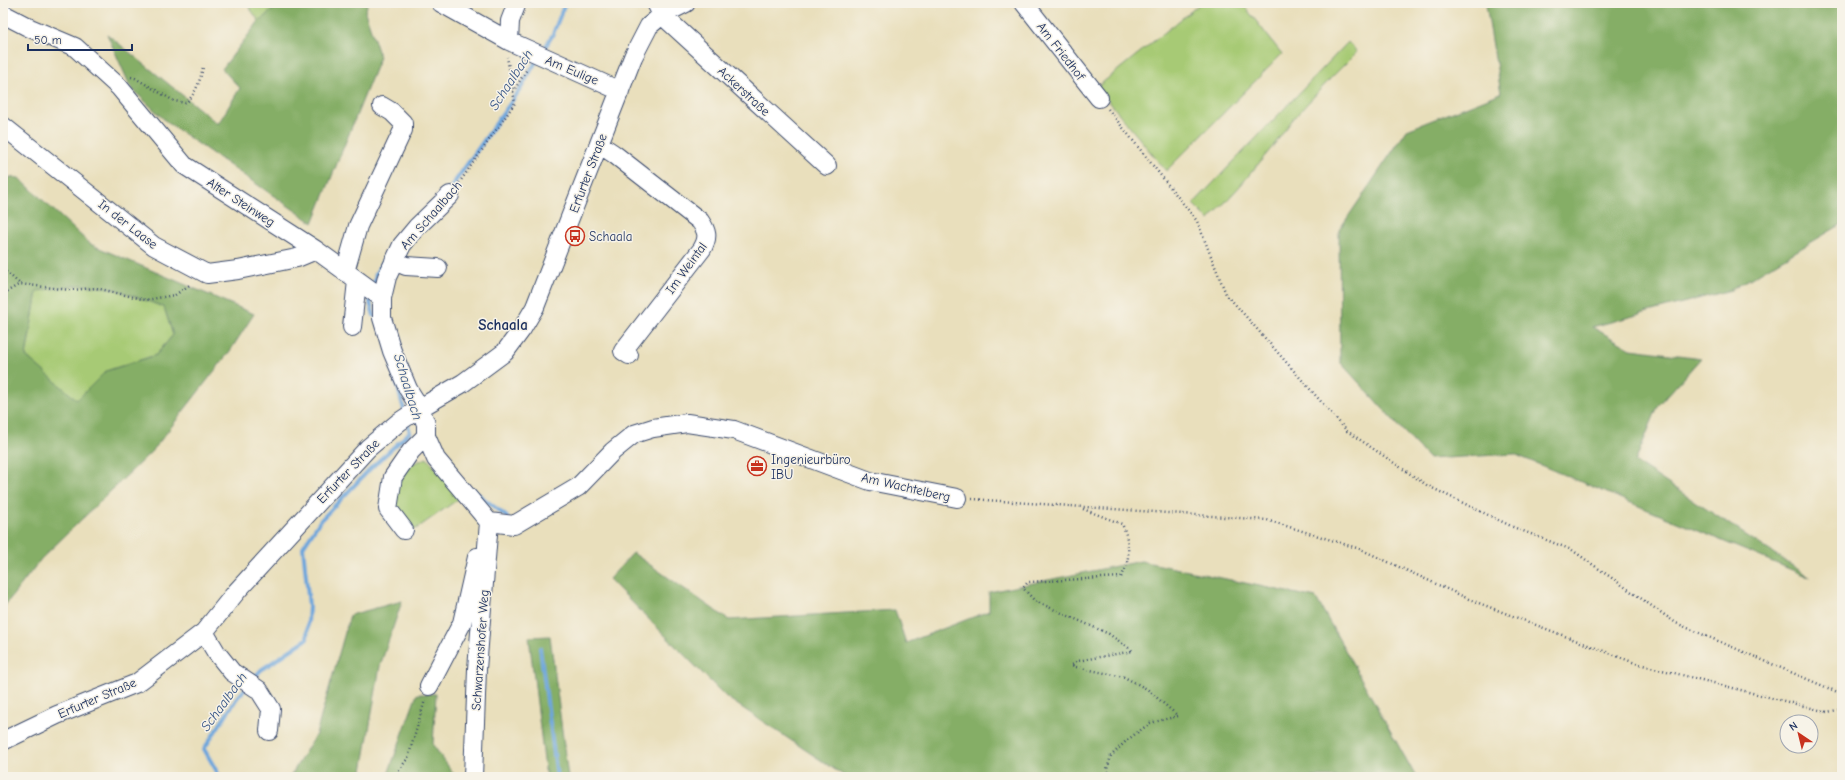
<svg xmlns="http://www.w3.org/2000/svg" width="1845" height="780" font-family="'Comic Neue',sans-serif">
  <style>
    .green { fill: #a7ca74; stroke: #617c69 }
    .forest { fill: #85ae66; stroke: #506e62; fill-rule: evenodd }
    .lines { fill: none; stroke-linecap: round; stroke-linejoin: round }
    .stream { stroke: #6da6dc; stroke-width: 4 }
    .minor-casing { stroke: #3a496c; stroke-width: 20 }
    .path { stroke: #3a496c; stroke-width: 2.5; stroke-dasharray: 1 3; stroke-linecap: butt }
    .minor { stroke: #fff; stroke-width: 18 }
    .labels { text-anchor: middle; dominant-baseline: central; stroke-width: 3; stroke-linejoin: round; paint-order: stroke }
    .street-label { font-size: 13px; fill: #1b2f5e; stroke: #f7f3e8 }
    .poi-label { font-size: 13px; fill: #1b2f5e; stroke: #f7f3e8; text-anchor: start }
    .water-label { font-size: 14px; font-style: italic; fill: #345384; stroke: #f7f3e8 }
    .quarter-label { font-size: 15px; font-weight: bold; fill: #1b2f5e; stroke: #f7f3e8 }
  </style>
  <rect width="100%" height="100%" fill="#f7f3e8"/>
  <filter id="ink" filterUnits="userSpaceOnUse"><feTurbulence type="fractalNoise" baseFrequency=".025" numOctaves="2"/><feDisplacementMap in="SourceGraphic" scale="8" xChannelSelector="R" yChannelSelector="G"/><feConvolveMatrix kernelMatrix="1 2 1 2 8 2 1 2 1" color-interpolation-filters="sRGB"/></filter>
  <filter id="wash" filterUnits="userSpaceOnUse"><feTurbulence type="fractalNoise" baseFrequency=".012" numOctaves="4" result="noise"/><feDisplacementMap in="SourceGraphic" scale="16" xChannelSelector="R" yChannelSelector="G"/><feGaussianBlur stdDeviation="0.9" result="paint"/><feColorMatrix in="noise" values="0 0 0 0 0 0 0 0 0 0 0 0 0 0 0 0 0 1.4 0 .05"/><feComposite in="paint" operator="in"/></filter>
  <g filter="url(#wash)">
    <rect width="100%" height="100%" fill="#e9dfbc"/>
    <!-- green -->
    <path class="green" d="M 246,3 L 281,3 L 259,21 Z
      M 1201,3 L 1242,3 L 1282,54 L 1166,171 L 1097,87 Z
      M 1348,42 L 1357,52 L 1330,79 L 1293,119 L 1274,145 L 1240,186 L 1209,220 L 1193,204 Z
      M 81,285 L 111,288 L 164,307 L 173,335 L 156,355 L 106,371 L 77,401 L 26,356 L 37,291 Z
      M 427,458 L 460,498 L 413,531 L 400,520 L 393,505 L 397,482 L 409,465 Z"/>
    <!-- forest -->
    <path class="forest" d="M 281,3 L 368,3 L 365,12 L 380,57 L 313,223 L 168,123 L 131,88 L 107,34 L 218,124 L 240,88 L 222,69 L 259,21 Z
      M 1488,3 L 1842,3 L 1842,224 L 1731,290 L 1592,327 L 1631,349 L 1701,358 L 1658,406 L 1635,462 L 1811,578 L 1514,454 L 1429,459 L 1340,362 L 1339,230 L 1407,130 L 1501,93 L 1486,5 Z
      M 3,177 L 19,178 L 90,244 L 254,314 L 230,351 L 154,449 L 41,559 L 3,608 ZM 81,285 L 111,288 L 164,307 L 173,335 L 156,355 L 106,371 L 77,400 L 26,356 L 37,291 Z
      M 633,553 L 729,620 L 895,610 L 906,643 L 989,611 L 989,592 L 1141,561 L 1316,598 L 1416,777 L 846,777 L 726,697 L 609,579 Z
      M 402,601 L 380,666 L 361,777 L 290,777 L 316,734 L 350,615 Z
      M 550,636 L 568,777 L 546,777 L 529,637 Z
      M 417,694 L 436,694 L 433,745 L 456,777 L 387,777 Z"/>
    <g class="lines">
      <!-- stream -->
      <path class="stream" d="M 543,51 L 553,34 L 565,3
        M 449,190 L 521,88 L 538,58
        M 374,285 L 376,273 L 388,256
        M 371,296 L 370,303 L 374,316
        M 396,382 L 405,413
        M 473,490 L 507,517
        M 540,648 L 557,777
        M 252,680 L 261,670 L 307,639 L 309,606 L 303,547 L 320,521 L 372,467 L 410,432 L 407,422
        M 220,777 L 204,749 L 237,698 L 247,687"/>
    </g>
  </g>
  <g filter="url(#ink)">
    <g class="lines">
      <defs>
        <path id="minor" d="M 441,3 L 509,41 L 620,91
          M 656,3 L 662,15 L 827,166
          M 1024,3 L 1099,98
          M 3,14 L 30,28 L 75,47 L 119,87 L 184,165 L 316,250 L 382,298
          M 509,41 L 510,21 L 517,3
          M 3,126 L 154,246 L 207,274 L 238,270 L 297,258 L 316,250
          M 599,144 L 614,154 L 700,221 C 707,231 709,237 702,249 L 623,351 L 629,355
          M 450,195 L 417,227 L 402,245 L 387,277 L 382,298 L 382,318 L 392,351 L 408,389 L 420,408 L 426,424 L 426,436 L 436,459 L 489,522
          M 394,261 L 406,266 L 438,268
          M 345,272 L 358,226 L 403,130 L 403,123 L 392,112 L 382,106
          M 352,327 L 357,281
          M 489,522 L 514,525 L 578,487 L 613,451 L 634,434 L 653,428 L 687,423 L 734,430 L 870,481 L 957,498
          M 404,530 L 388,509 L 393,477 L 411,451 L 426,436
          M 204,632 L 216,652 L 232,672 L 259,690 L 271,709 L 269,731
          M 429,686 L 462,623 L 477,557
          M 3,741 L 57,715 L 137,683 L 204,632 L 237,591 L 368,448 L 399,422 L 420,408 L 463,383 L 505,352 L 522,329 L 535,307 L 633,57 L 649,26 L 662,15 L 686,3
          M 473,777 L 477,669 L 489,522"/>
      </defs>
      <!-- minor casing -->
      <use href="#minor" class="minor-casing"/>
      <!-- path -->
      <path class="path" d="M 131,77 L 135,78 L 174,101 L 186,103 C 196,93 200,81 203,67
        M 513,92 L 527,69 L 526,65
        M 1108,109 L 1197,221 L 1226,294 L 1347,431 L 1428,486 L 1513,527 L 1572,550 L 1676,623 L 1842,694
        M 459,183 L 515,103 L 507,57
        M 3,269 L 20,284 L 70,290 L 96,288 L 146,300 L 175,295 L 191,284
        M 3,294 L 20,284
        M 972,499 L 1267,520 L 1360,549 L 1471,600 L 1635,663 L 1827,712 L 1842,709
        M 1083,509 L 1122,524 C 1130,541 1131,562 1121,577 L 1028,582 L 1023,588 L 1035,601 L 1109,634 L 1133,651 L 1077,661 L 1071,666 L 1124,677 L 1147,689 L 1178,716 L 1150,723 L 1126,741 L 1111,756 L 1107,769 L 1110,777
        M 394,777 L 408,758 L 425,700"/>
      <!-- minor -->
      <use href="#minor" class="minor"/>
    </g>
  </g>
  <!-- icons -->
  <defs>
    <symbol id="bus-ring" viewBox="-11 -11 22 22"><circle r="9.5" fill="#f7f3e8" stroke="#c8321e" stroke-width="1.5"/><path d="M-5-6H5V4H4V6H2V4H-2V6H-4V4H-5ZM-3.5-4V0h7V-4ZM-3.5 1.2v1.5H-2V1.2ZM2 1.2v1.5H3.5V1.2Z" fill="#c8321e"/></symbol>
    <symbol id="office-ring" viewBox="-11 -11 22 22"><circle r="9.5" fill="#f7f3e8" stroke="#c8321e" stroke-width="1.5"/><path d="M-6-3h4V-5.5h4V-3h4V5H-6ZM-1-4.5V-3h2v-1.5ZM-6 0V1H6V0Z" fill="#c8321e"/></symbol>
  </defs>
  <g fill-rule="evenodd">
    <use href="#bus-ring" x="564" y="225" width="22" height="22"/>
    <use href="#office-ring" x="746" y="455" width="22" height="22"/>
  </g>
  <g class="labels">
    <!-- street labels -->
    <g class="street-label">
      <text transform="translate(1061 51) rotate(52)">Am Friedhof</text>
      <text transform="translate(572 70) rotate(23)">Am Eulige</text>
      <text transform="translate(744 91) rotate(43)">Ackerstraße</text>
      <text transform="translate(588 173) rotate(-69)">Erfurter Straße</text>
      <text transform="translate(241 202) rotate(33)">Alter Steinweg</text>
      <text transform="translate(431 215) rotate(-49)">Am Schaalbach</text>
      <text transform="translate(128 224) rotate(38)">In der Laase</text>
      <text transform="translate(686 268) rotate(-54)">Im Weintal</text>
      <text transform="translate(348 471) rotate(-46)">Erfurter Straße</text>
      <text transform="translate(906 487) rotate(13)">Am Wachtelberg</text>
      <text transform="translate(480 650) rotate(-86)">Schwarzenshofer Weg</text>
      <text transform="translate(97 698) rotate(-23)">Erfurter Straße</text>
    </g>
    <!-- poi labels -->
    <g class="poi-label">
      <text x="589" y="236">Schaala</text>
      <text x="771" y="459">Ingenieurbüro<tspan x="771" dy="15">IBU</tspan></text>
    </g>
    <!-- water labels -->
    <g class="water-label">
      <text transform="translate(511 80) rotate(-57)">Schaalbach</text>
      <text transform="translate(408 387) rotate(73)">Schaalbach</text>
      <text transform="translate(224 702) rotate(-54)">Schaalbach</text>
    </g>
    <!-- quarter labels -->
    <g class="quarter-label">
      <text x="503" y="325">Schaala</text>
    </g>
  </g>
  <!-- margin -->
  <rect width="1845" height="780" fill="none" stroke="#f7f3e8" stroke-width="16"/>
  <!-- north arrow -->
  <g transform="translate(1799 734) rotate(325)"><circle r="19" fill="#f7f3e8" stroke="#9fa5b1"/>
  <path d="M0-3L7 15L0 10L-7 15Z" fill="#c8321e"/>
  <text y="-6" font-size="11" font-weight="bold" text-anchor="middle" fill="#1b2f5e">N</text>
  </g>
  <!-- scale -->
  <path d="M28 44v6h104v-6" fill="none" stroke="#1b2f5e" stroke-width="2"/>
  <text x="34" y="44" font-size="12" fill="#1b2f5e" stroke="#f7f3e8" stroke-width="3" paint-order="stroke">50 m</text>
</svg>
